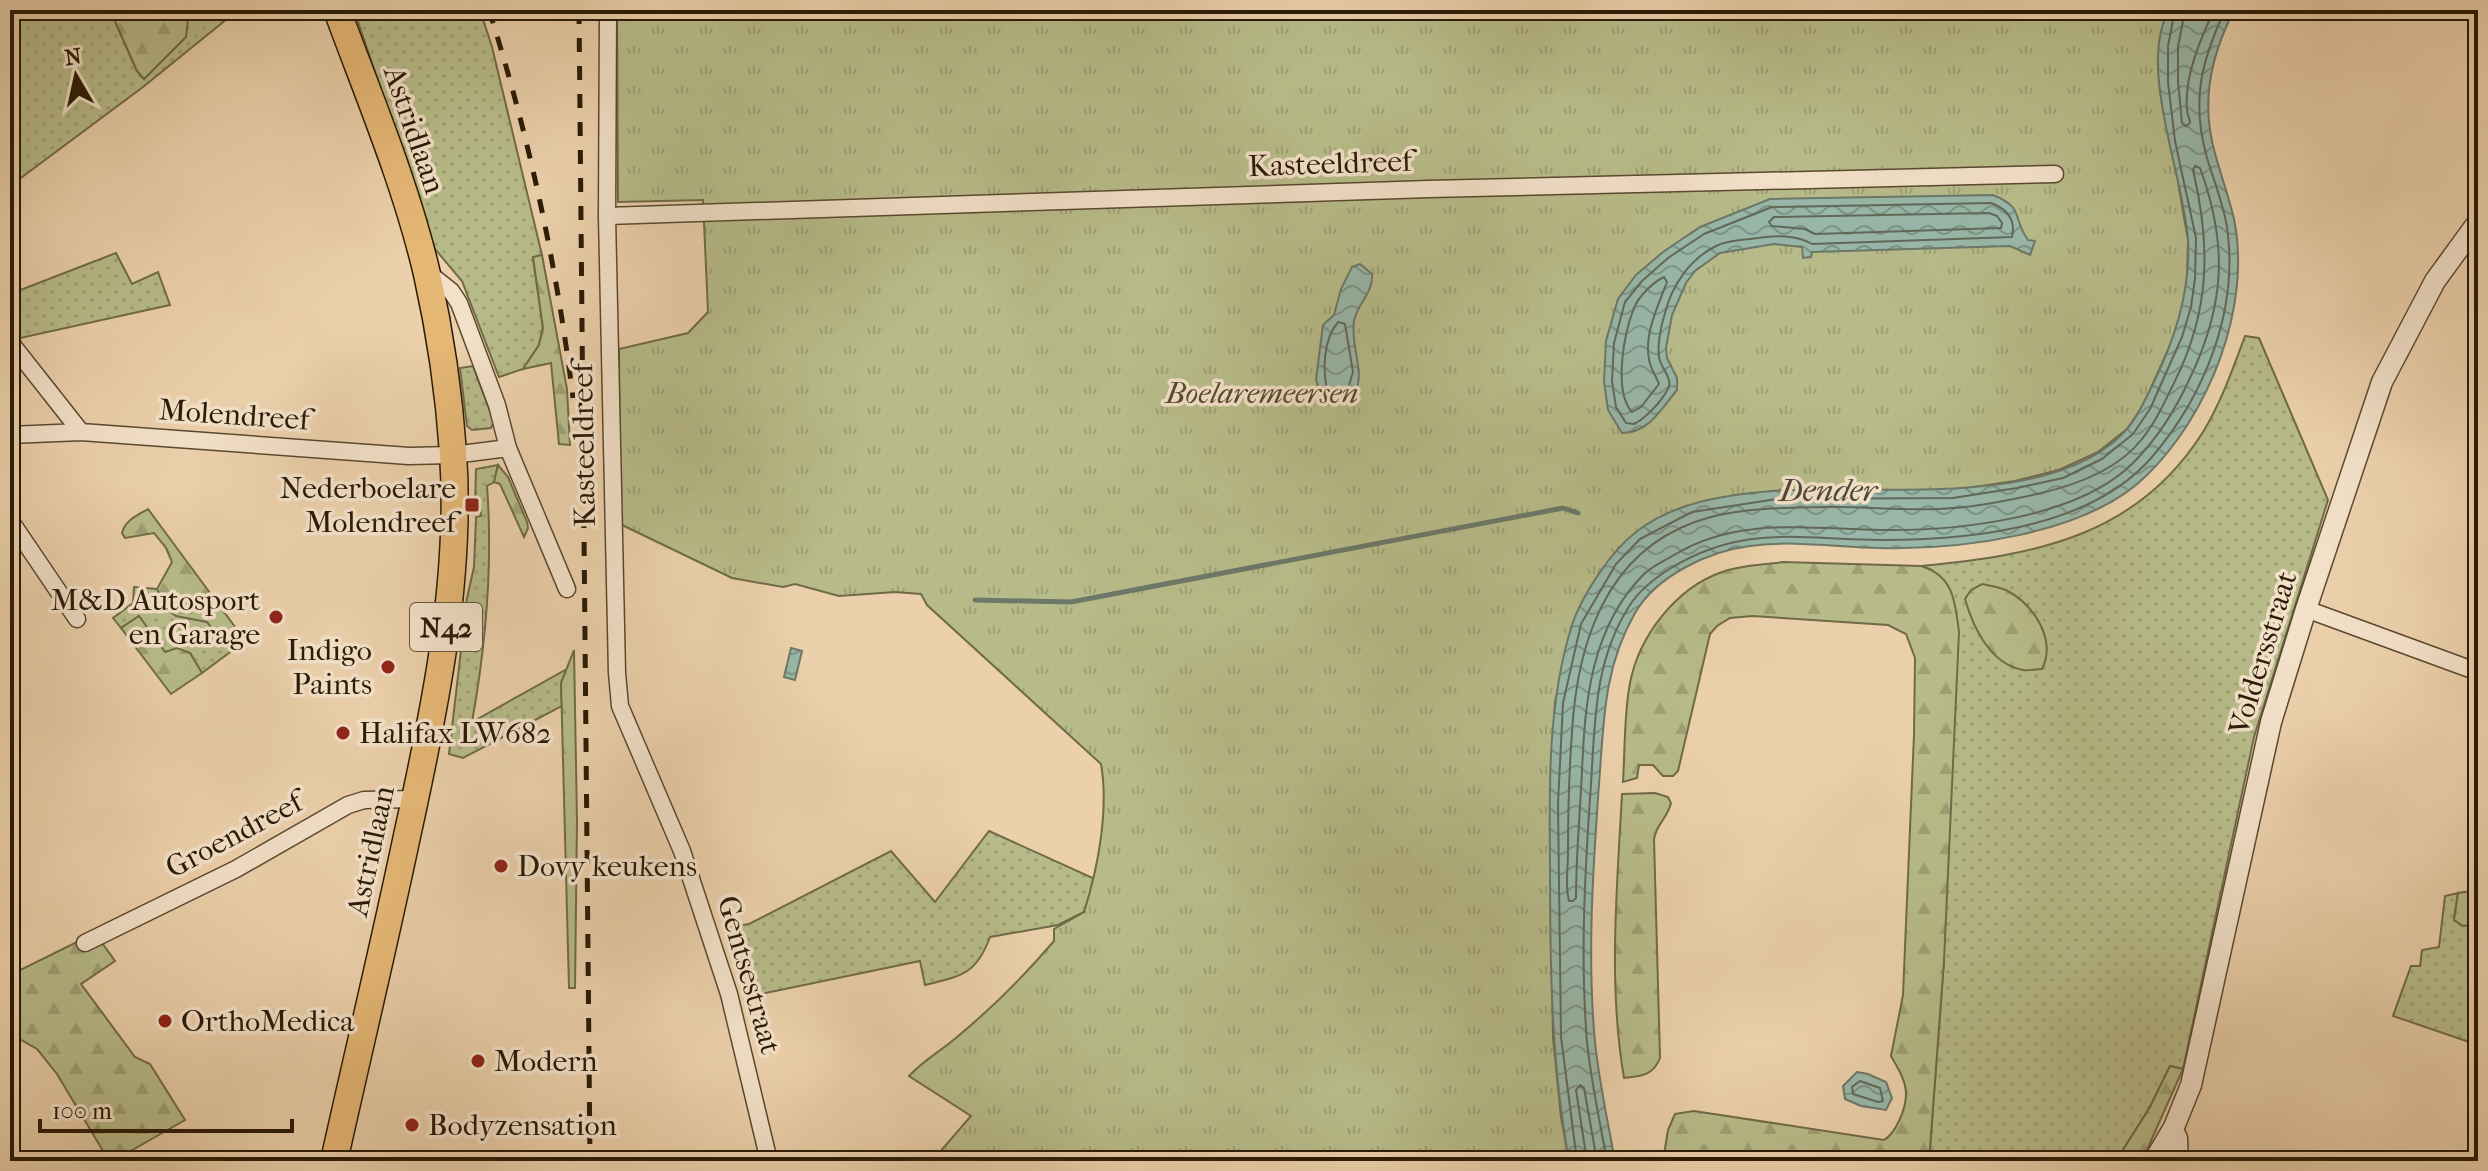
<svg xmlns="http://www.w3.org/2000/svg" width="2488" height="1171" font-family="'IM FELL French Canon',serif">
  <style>
    .grass { fill: url(#grass-dots); stroke: #706a48; stroke-width: 2 }
    .forest { fill: url(#forest-firs); stroke: #706a48; stroke-width: 2 }
    .park { fill: url(#park-tufts); stroke: #706a48; stroke-width: 2 }
    .water { fill: url(#water-waves); stroke: #6c7868; stroke-width: 2 }
    .lines { fill: none; stroke-linecap: round; stroke-linejoin: round }
    .shore { stroke: #616858; stroke-width: 2 }
    .stream { stroke: #6c7868; stroke-width: 5 }
    .minor-casing { stroke: #5a482f; stroke-width: 19 }
    .tertiary-casing { stroke: #5a482f; stroke-width: 23 }
    .primary-casing { stroke: #2a1a06; stroke-width: 29 }
    .minor { stroke: #f2e0c8; stroke-width: 16 }
    .tertiary { stroke: #f2e0c8; stroke-width: 20 }
    .primary { stroke: #e6b876; stroke-width: 26 }
    .rail { stroke: #2a1a06; stroke-width: 5; stroke-dasharray: 14 14; stroke-linecap: butt }
    .poi-dot { fill: #8f2418; stroke: #f2e0c8; stroke-width: 3 }
    .labels { text-anchor: middle; dominant-baseline: central; stroke-width: 7; stroke-linejoin: round; paint-order: stroke }
    .shield { fill: #f2e0c8; stroke: #665540; stroke-width: 2 }
    .shield-label { font-size: 28px; font-weight: bold; fill: #2a1a06 }
    .street-label { font-size: 30px; fill: #2a1a06; stroke: #f2e0c8 }
    .park-label { font-size: 30px; font-style: italic; fill: #544a2d; stroke: #f2e0c8 }
    .poi-label { font-size: 30px; fill: #2a1a06; stroke: #f2e0c8; text-anchor: start }
    .water-label { font-size: 32px; font-style: italic; fill: #4b4937; stroke: #f2e0c8 }
  </style>
  <defs>
    <pattern id="grass-dots" width="8" height="8" patternUnits="userSpaceOnUse" patternTransform="scale(2)"><rect width="8" height="8" fill="#b7bb89"/><path d="M2 2h.1M6 6h.1" fill="none" stroke="#9ea075" stroke-width="1.8" stroke-linecap="round"/></pattern>
    <pattern id="forest-firs" width="22" height="20" patternUnits="userSpaceOnUse" patternTransform="scale(2)"><rect width="22" height="20" fill="#b7bb89"/><path d="M5 1l3.5 6h-7zM16 11l3.5 6h-7z" fill="#9ea075"/></pattern>
    <pattern id="park-tufts" width="24" height="20" patternUnits="userSpaceOnUse" patternTransform="scale(2)"><rect width="24" height="20" fill="#b7bb89"/><path d="M3 7l-1-3M5 7V3M7 7l1-3M15 17l-1-3M17 17v-4M19 17l1-3" fill="none" stroke="#9ea075"/></pattern>
    <pattern id="water-waves" width="16" height="10" patternUnits="userSpaceOnUse" patternTransform="scale(2)"><rect width="16" height="10" fill="#98b7a9"/><path d="M0 5q4-4 8 0t8 0" fill="none" stroke="#7c9488"/></pattern>
  </defs>
  <rect width="100%" height="100%" fill="#ebd0ab"/>
  <filter id="stains"><feTurbulence type="fractalNoise" baseFrequency=".0025" numOctaves="4"/><feColorMatrix values="0 0 0 0 .2 0 0 0 0 .09 0 0 0 0 .02 0 0 0 .5 -.17"/></filter>
  <radialGradient id="worn" r=".72"><stop offset=".6" stop-color="#630" stop-opacity="0"/><stop offset="1" stop-color="#630" stop-opacity=".3"/></radialGradient>
  <!-- grass -->
  <path class="grass" d="M 10,10 L 110,10 L 137,71 L 144,79 L 185,37 L 189,10 L 238,10 L 143,87 L 10,186 Z
    M 354,10 L 480,10 L 492,47 L 542,255 L 533,258 L 543,327 L 539,345 L 523,369 L 499,377 L 462,281 L 435,249 Z
    M 116,253 L 132,284 L 158,272 L 170,305 L 16,339 L 10,331 L 10,294 Z
    M 2245,336 L 2259,338 L 2328,500 L 2254,737 L 2183,1069 L 2170,1066 L 2150,1107 L 2116,1161 L 1929,1161 L 1944,961 L 1932,570 L 1921,566 C 2035,555 2137,537 2203,432 C 2221,403 2233,368 2245,336 Z
    M 473,366 L 494,422 L 491,428 L 472,430 L 467,426 L 460,368 Z
    M 498,465 L 494,482 L 487,486 C 493,565 486,644 472,722 L 567,669 L 561,683 L 562,706 L 463,758 L 449,754 L 467,598 L 474,567 L 476,517 L 481,516 L 480,505 L 475,505 L 476,469 Z
    M 134,587 L 157,589 C 167,605 190,619 207,622 L 221,640 L 238,631 L 245,641 L 202,673 L 190,653 L 165,653 L 139,616 L 121,628 L 113,618 L 133,603 Z
    M 989,831 L 1095,879 L 1084,912 L 1058,925 L 990,937 C 976,975 961,976 925,985 L 920,961 L 746,997 L 724,928 L 749,924 L 891,851 L 935,902 Z
    M 2458,893 L 2454,920 L 2463,926 L 2478,924 L 2478,1045 L 2393,1016 L 2411,966 L 2420,966 L 2422,950 L 2439,947 L 2445,896 Z"/>
  <!-- forest -->
  <path class="forest" d="M 110,10 L 189,10 L 186,37 L 144,79 L 137,71 Z
    M 542,255 L 567,389 L 570,445 L 559,444 L 551,363 L 523,369 L 539,345 L 543,328 L 533,257 Z
    M 498,465 L 508,477 L 527,522 L 528,528 L 524,537 L 500,484 L 494,482 Z
    M 148,509 L 238,631 L 221,640 L 207,622 L 176,616 L 167,609 L 157,589 L 172,562 L 166,548 L 154,533 L 125,538 L 122,533 C 125,520 138,515 148,509 Z
    M 1783,562 L 1921,566 C 1954,576 1955,602 1959,632 L 1944,961 L 1929,1161 L 1663,1161 L 1668,1130 L 1675,1114 L 1694,1111 L 1884,1140 C 1896,1133 1906,1109 1906,1094 C 1906,1080 1897,1067 1891,1056 L 1903,995 L 1914,734 L 1915,658 L 1906,634 L 1888,625 L 1752,616 L 1730,618 L 1717,626 L 1710,634 L 1678,771 L 1673,776 L 1663,776 L 1653,765 L 1639,765 L 1637,778 L 1623,782 C 1625,750 1624,714 1630,683 C 1639,636 1676,588 1722,572 C 1740,565 1764,565 1783,562 Z
    M 1982,584 C 1990,586 1999,587 2006,590 C 2033,604 2057,639 2042,669 C 2037,669 2029,671 2023,670 C 1990,664 1973,627 1965,599 L 1971,590 Z
    M 139,616 L 165,652 L 177,648 L 190,653 L 202,673 L 171,694 L 121,628 Z
    M 574,650 L 577,822 L 575,988 L 569,988 L 561,683 Z
    M 1655,793 L 1668,797 L 1671,803 C 1667,819 1657,823 1654,839 L 1660,1058 C 1653,1076 1641,1076 1624,1078 C 1608,985 1617,888 1622,794 Z
    M 2478,890 L 2478,924 L 2463,926 L 2454,920 L 2458,893 Z
    M 95,933 L 115,961 L 81,984 L 135,1057 L 150,1064 L 185,1120 L 113,1161 L 109,1161 L 57,1074 L 37,1049 L 16,1037 L 10,1027 L 10,975 Z
    M 2170,1066 L 2183,1069 L 2146,1152 L 2140,1161 L 2116,1161 L 2150,1107 Z"/>
  <!-- park -->
  <path class="park" d="M 617,10 L 2169,10 L 2165,18 L 2179,188 L 2188,240 L 2187,277 L 2183,306 L 2175,334 L 2143,406 L 2127,429 L 2098,452 L 2059,470 L 2015,481 L 1953,490 L 1777,491 L 1610,559 L 1573,622 L 1555,702 L 1550,804 L 1553,1038 L 1561,1117 L 1569,1161 L 932,1161 L 971,1116 L 909,1076 C 925,1059 941,1051 957,1037 C 992,1008 1025,975 1054,941 L 1054,929 L 1084,912 C 1098,868 1109,810 1101,764 L 927,605 L 921,594 L 895,592 L 839,596 L 795,584 L 783,587 L 732,578 L 620,524 L 619,349 L 688,333 L 708,312 L 703,200 L 618,202 Z"/>
  <!-- water -->
  <path class="water" d="M 2169,10 L 2234,10 C 2210,58 2200,104 2216,157 C 2222,178 2229,198 2234,219 C 2252,307 2209,415 2146,476 C 2086,535 1959,550 1879,548 C 1837,547 1792,540 1750,546 C 1709,551 1656,576 1635,613 C 1603,669 1604,722 1599,784 C 1593,869 1587,957 1595,1042 C 1599,1082 1608,1122 1615,1161 L 1569,1161 C 1551,1063 1550,964 1550,864 C 1549,785 1548,701 1572,625 C 1582,595 1611,551 1636,532 C 1674,502 1725,495 1772,491 C 1871,483 2055,512 2128,428 C 2138,416 2145,400 2152,386 C 2175,340 2191,291 2188,239 C 2184,177 2137,67 2169,10 Z
    M 1993,195 C 2025,208 2012,218 2028,240 L 2035,241 L 2030,255 L 2010,246 L 1812,252 L 1811,257 L 1803,258 L 1802,247 L 1774,244 L 1720,253 L 1695,271 L 1686,283 L 1672,315 L 1666,348 L 1667,358 L 1677,378 L 1677,390 C 1661,409 1649,433 1622,433 L 1608,410 L 1604,381 L 1606,341 L 1618,299 L 1636,275 L 1663,252 L 1700,227 L 1770,199 Z
    M 1360,264 L 1372,274 C 1374,292 1357,304 1354,321 C 1348,353 1383,403 1323,405 L 1316,379 L 1323,325 L 1334,315 L 1341,289 L 1352,267 Z
    M 791,648 L 802,651 L 795,680 L 784,677 Z
    M 1857,1072 L 1868,1074 L 1886,1082 L 1892,1098 L 1886,1110 L 1861,1106 L 1845,1099 L 1843,1086 Z"/>
  <g class="lines">
    <!-- shore -->
    <path class="shore" d="M 2185,10 L 2178,47 L 2178,81 L 2182,123 L 2186,126 L 2190,123 C 2190,118 2187,115 2187,110 C 2184,77 2200,40 2214,10
      M 2195,166 L 2200,168 C 2228,244 2225,305 2190,378 C 2176,409 2157,439 2133,463 C 2077,519 1956,531 1881,530 C 1809,529 1738,516 1674,555 C 1664,561 1652,566 1644,574 C 1591,627 1585,701 1582,771 C 1580,814 1576,856 1576,898 L 1573,901 L 1569,901 C 1565,886 1568,868 1568,853 C 1568,812 1569,772 1572,732 C 1577,645 1605,554 1695,522 C 1735,507 1784,508 1826,507 C 1869,506 1911,512 1953,508 C 1981,506 2010,500 2037,494 C 2073,486 2118,470 2142,439 C 2156,422 2165,401 2175,381 C 2210,310 2211,246 2193,170 Z
      M 1991,203 C 2007,209 2016,220 2012,237 L 1812,244 C 1797,235 1775,235 1758,238 C 1745,240 1728,240 1716,246 C 1690,259 1672,285 1665,313 C 1661,325 1656,350 1660,361 C 1663,370 1673,380 1668,389 C 1661,402 1646,418 1634,424 L 1626,423 L 1616,407 L 1612,381 L 1614,343 L 1625,302 L 1642,281 L 1668,258 L 1704,234 L 1772,207 Z
      M 1989,213 L 1997,216 L 2002,223 L 2001,228 L 1815,234 L 1805,229 L 1772,226 L 1769,222 L 1774,217 Z
      M 1664,277 L 1667,282 C 1658,306 1644,334 1649,359 C 1650,368 1656,376 1659,384 L 1641,407 L 1632,412 C 1613,391 1624,333 1634,308 C 1639,296 1652,283 1664,277 Z
      M 1338,322 L 1345,324 L 1353,372 L 1349,385 L 1344,392 L 1332,396 L 1328,394 C 1322,371 1323,340 1338,322 Z
      M 1860,1081 L 1880,1088 L 1883,1101 L 1878,1102 L 1853,1094 L 1852,1087 Z
      M 1577,1161 L 1561,1037 L 1558,804 L 1563,703 L 1581,624 L 1616,564 L 1640,539 L 1692,512 L 1777,499 L 1953,498 L 2017,488 L 2063,478 L 2102,459 L 2133,434 L 2150,409 L 2182,337 L 2191,307 L 2195,278 L 2196,238 L 2175,141 L 2168,82 L 2168,46 L 2175,10
      M 1587,1161 L 1576,1090 L 1580,1085 L 1584,1088 L 1597,1161
      M 1607,1161 C 1600,1122 1591,1082 1587,1042 C 1580,957 1585,869 1591,784 C 1595,722 1594,660 1630,605 C 1640,589 1655,578 1671,568 C 1746,523 1801,540 1882,540 C 1970,540 2091,528 2152,457 C 2205,395 2239,310 2227,227 C 2223,203 2214,181 2207,158 C 2191,101 2201,62 2225,10"/>
    <!-- stream -->
    <path class="stream" d="M 975,600 L 1071,602 L 1563,508 L 1578,513"/>
    <defs>
      <path id="minor" d="M 608,10 L 607,216 L 617,673 L 620,706 L 682,851 L 729,994 L 769,1161
        M 607,216 L 1429,189 L 2055,174
        M 427,272 L 451,291 L 459,303 L 497,405 L 508,448 L 567,589
        M 10,342 L 81,432
        M 10,435 L 81,432 L 409,456 L 453,455 L 508,448
        M 10,520 L 77,619
        M 2306,609 L 2478,672
        M 85,943 L 236,869 L 348,805 L 364,800 L 415,799
        M 2174,1127 L 2179,1138 L 2180,1161"/>
      <path id="tertiary" d="M 2154,1161 L 2174,1127 L 2191,1085 L 2271,722 L 2306,609 L 2382,382 L 2435,281 L 2478,222"/>
      <path id="primary" d="M 334,1161 C 358,1053 384,945 407,836 C 434,713 462,580 453,453 C 449,393 440,332 427,274 C 406,184 369,97 337,10"/>
    </defs>
    <!-- minor casing -->
    <use href="#minor" class="minor-casing"/>
    <!-- tertiary casing -->
    <use href="#tertiary" class="tertiary-casing"/>
    <!-- primary casing -->
    <use href="#primary" class="primary-casing"/>
    <!-- minor -->
    <use href="#minor" class="minor"/>
    <!-- tertiary -->
    <use href="#tertiary" class="tertiary"/>
    <!-- primary -->
    <use href="#primary" class="primary"/>
    <!-- rail -->
    <path class="rail" d="M 489,10 C 529,136 557,266 573,398
      M 579,10 L 590,1161"/>
  </g>
  <!-- markers -->
  <g class="poi-dot">
    <rect x="464" y="497" width="16" height="16" rx="4"/>
    <circle cx="276" cy="617" r="8"/>
    <circle cx="388" cy="667" r="8"/>
    <circle cx="343" cy="733" r="8"/>
    <circle cx="501" cy="866" r="8"/>
    <circle cx="165" cy="1021" r="8"/>
    <circle cx="478" cy="1061" r="8"/>
    <circle cx="412" cy="1125" r="8"/>
  </g>
  <g class="labels">
    <!-- shield labels -->
    <rect class="shield" x="410" y="603" width="72" height="48" rx="6"/>
    <g class="shield-label">
      <text x="446" y="627">N42</text>
    </g>
    <!-- street labels -->
    <g class="street-label">
      <text transform="translate(414 130) rotate(71)">Astridlaan</text>
      <text transform="translate(1330 164) rotate(-2)">Kasteeldreef</text>
      <text transform="translate(234 415) rotate(4)">Molendreef</text>
      <text transform="translate(584 445) rotate(-91)">Kasteeldreef</text>
      <text transform="translate(2263 653) rotate(-73)">Voldersstraat</text>
      <text transform="translate(234 835) rotate(-28)">Groendreef</text>
      <text transform="translate(371 851) rotate(-78)">Astridlaan</text>
      <text transform="translate(749 975) rotate(74)">Gentsestraat</text>
    </g>
    <!-- park labels -->
    <g class="park-label">
      <text x="1262" y="393">Boelaremeersen</text>
    </g>
    <!-- poi labels -->
    <g class="poi-label">
      <text x="456" y="488" text-anchor="end">Nederboelare<tspan x="456" dy="34">Molendreef</tspan></text>
      <text x="260" y="600" text-anchor="end">M&amp;D Autosport<tspan x="260" dy="34">en Garage</tspan></text>
      <text x="372" y="650" text-anchor="end">Indigo<tspan x="372" dy="34">Paints</tspan></text>
      <text x="359" y="733">Halifax LW682</text>
      <text x="517" y="866">Dovy keukens</text>
      <text x="181" y="1021">OrthoMedica</text>
      <text x="494" y="1061">Modern</text>
      <text x="428" y="1125">Bodyzensation</text>
    </g>
    <!-- water labels -->
    <g class="water-label">
      <text x="1828" y="490">Dender</text>
    </g>
  </g>
  <!-- margin -->
  <rect width="2488" height="1171" fill="none" stroke="#ebd0ab" stroke-width="40"/>
  <rect x="12" y="12" width="2464" height="1147" fill="none" stroke="#2a1a06" stroke-width="4"/>
  <rect x="20" y="20" width="2448" height="1131" fill="none" stroke="#2a1a06" stroke-width="2"/>
  <!-- north arrow -->
  <g transform="translate(76 76) rotate(351)" stroke="#f2e0c8" stroke-width="6" paint-order="stroke">
  <path d="M0-6L14 30L0 20L-14 30Z" fill="#2a1a06"/>
  <text y="-12" font-size="22" font-weight="bold" text-anchor="middle" fill="#2a1a06">N</text>
  </g>
  <!-- scale -->
  <path d="M40 1119v12h252v-12" fill="none" stroke="#2a1a06" stroke-width="4"/>
  <text x="52" y="1119" font-size="24" fill="#2a1a06" stroke="#f2e0c8" stroke-width="6" paint-order="stroke">100 m</text>
  <rect width="100%" height="100%" filter="url(#stains)"/>
  <rect width="100%" height="100%" fill="url(#worn)"/>
</svg>
